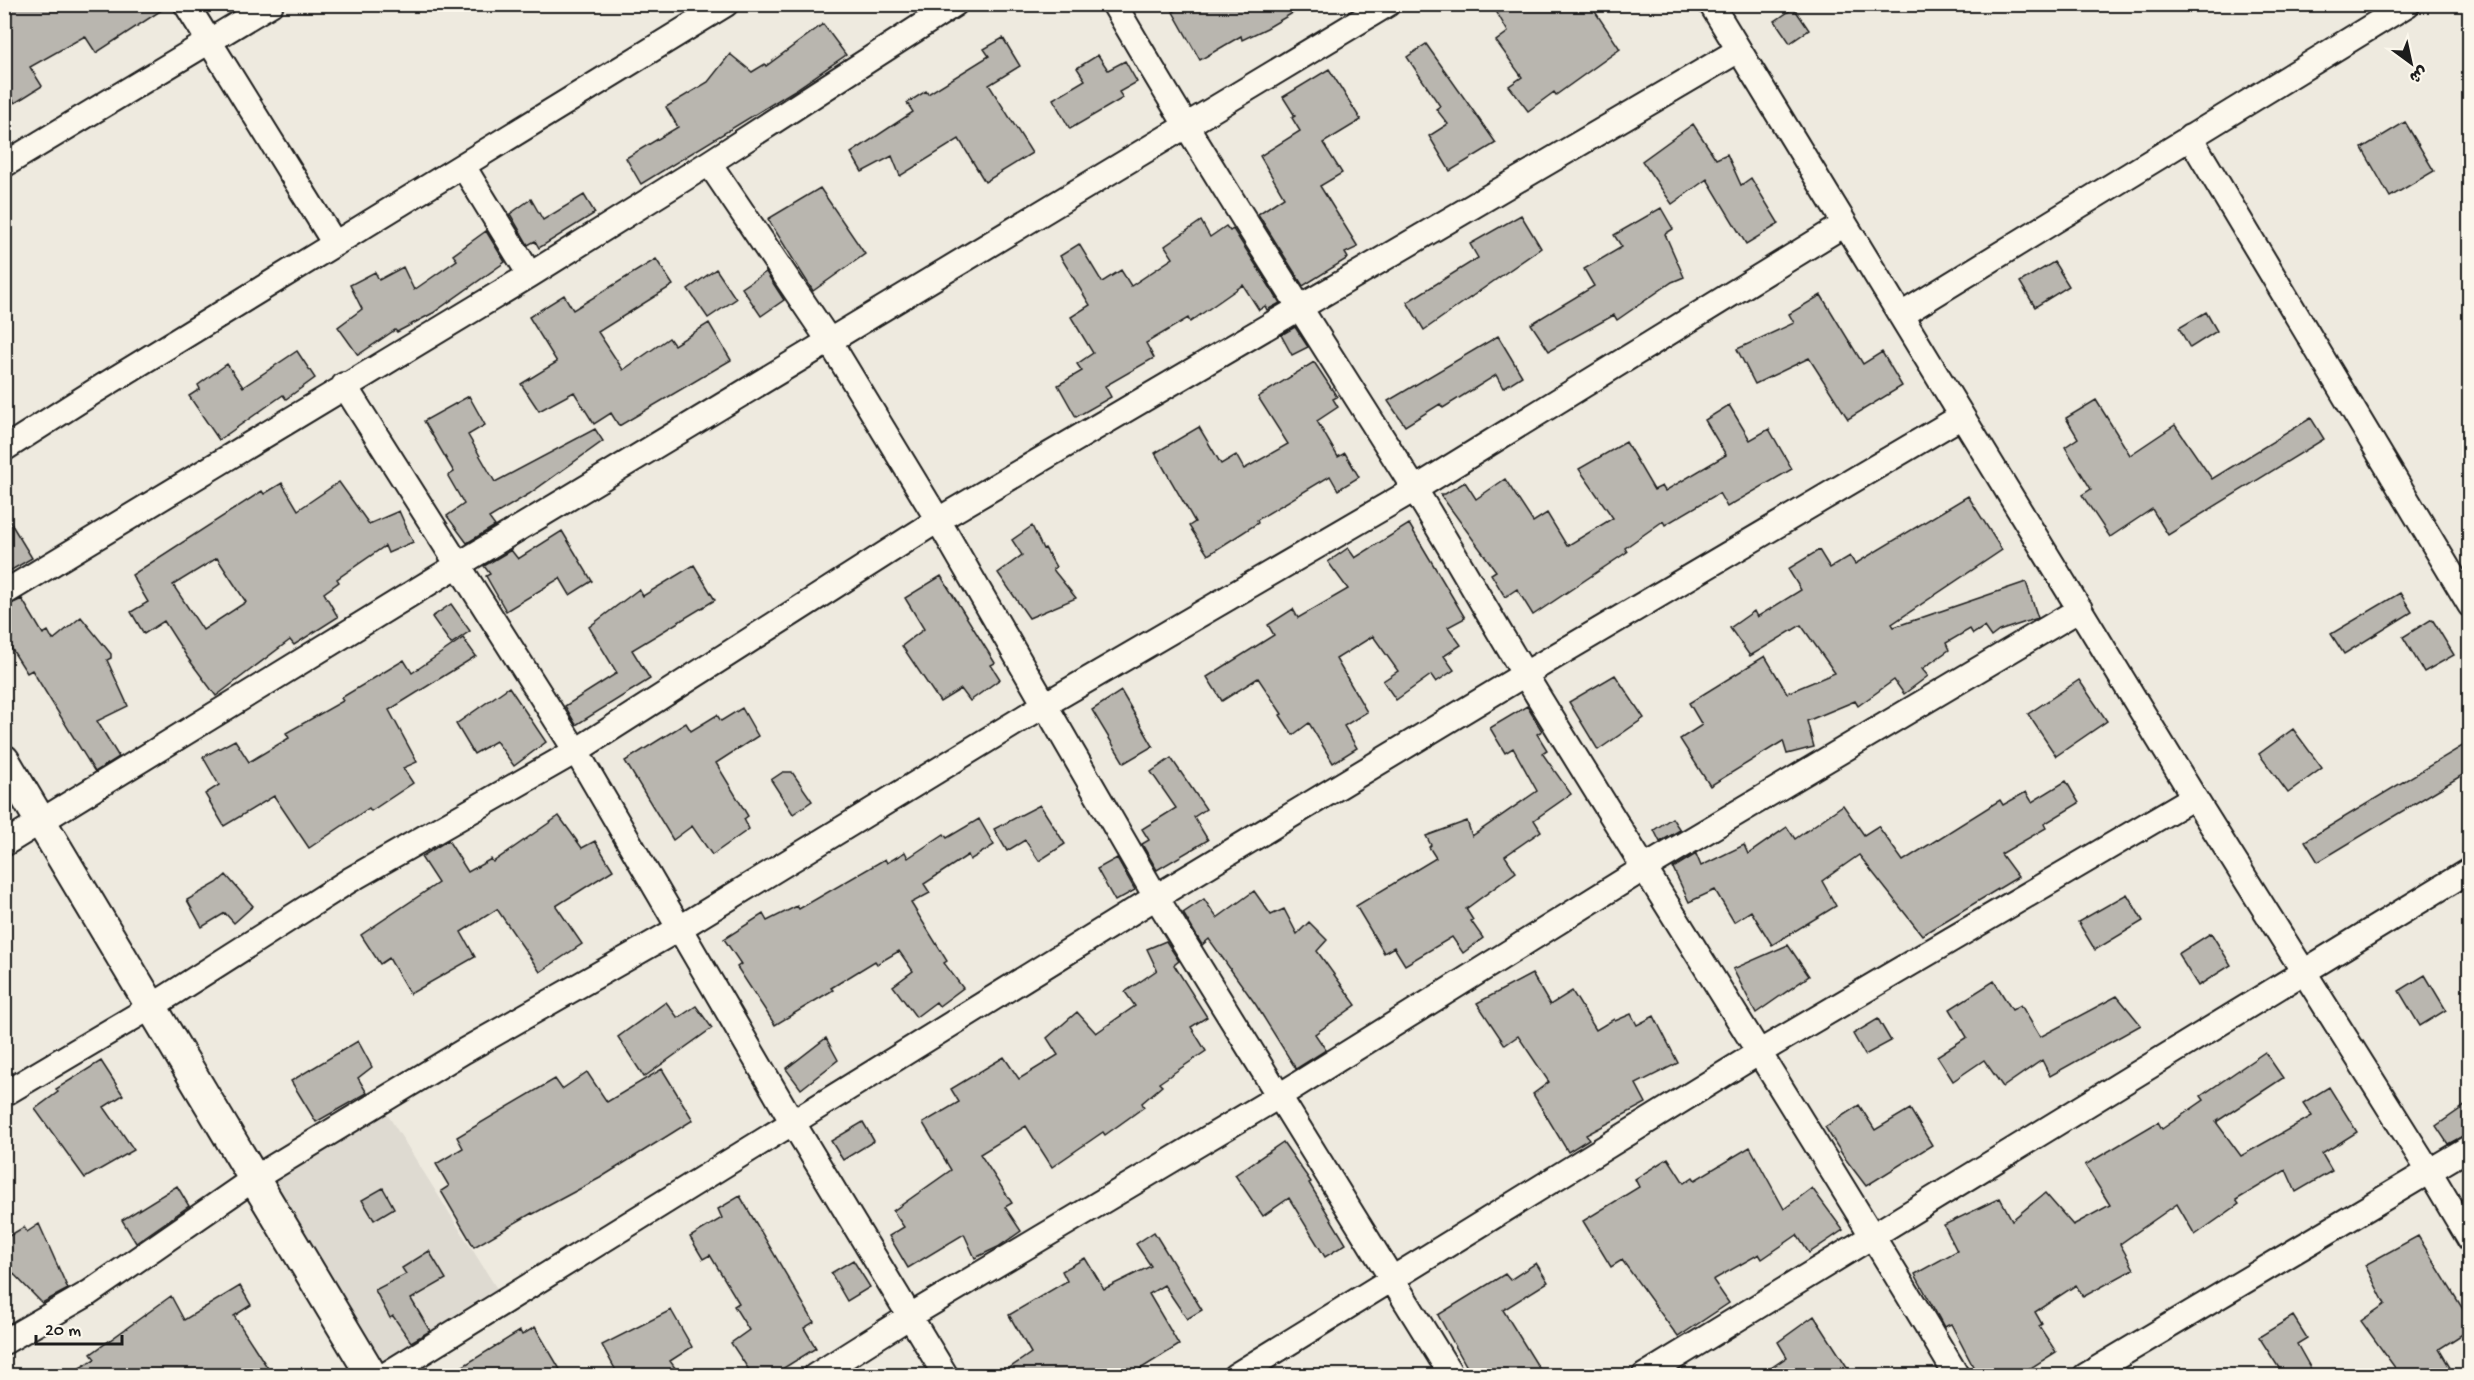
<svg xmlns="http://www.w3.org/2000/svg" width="2474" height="1380" font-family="'Gochi Hand','Playpen Sans Arabic',sans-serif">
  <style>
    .built { fill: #dedad1 }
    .building { fill: #b9b6af; stroke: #1c1c1c; stroke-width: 1.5; fill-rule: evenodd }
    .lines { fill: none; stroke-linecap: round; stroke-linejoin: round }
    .minor-casing { stroke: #1c1c1c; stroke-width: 28 }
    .tertiary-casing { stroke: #1c1c1c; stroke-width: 34 }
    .minor { stroke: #fbf7ec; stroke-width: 24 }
    .tertiary { stroke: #fbf7ec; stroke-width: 30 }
  </style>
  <rect width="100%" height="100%" fill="#eeeadf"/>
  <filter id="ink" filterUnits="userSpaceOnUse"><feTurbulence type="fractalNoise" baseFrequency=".0167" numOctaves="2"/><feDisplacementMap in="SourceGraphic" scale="12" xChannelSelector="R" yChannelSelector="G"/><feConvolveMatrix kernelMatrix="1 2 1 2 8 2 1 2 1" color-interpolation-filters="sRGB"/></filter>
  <g filter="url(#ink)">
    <!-- built -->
    <path class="built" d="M 384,1109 L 499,1292 L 379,1367 L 264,1183 Z"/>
    <!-- building -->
    <path class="building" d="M 4,4 L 171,4 L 96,53 L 85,36 L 30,67 L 42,86 L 15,103 L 4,87 Z
      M 1186,4 L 1308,4 L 1267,28 L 1242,40 L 1241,36 L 1200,60 L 1173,12 Z
      M 1492,4 L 1590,4 L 1620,49 L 1556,95 L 1554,92 L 1528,111 L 1509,86 L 1522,77 L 1496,41 L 1508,32 Z
      M 1794,8 L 1809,30 L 1790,43 L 1775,21 Z
      M 823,24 L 846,55 L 795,90 L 641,184 L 626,158 L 678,127 L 666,107 L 708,82 L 730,54 L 752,72 L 765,64 L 766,66 Z
      M 1003,38 L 1020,66 L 989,85 L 1032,153 L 985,182 L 959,139 L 900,176 L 892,156 L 862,172 L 851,153 L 913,112 L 907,103 L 926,91 L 928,94 L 989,56 L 984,49 Z
      M 1426,44 L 1496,143 L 1450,171 L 1429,136 L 1448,124 L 1436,109 L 1440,106 L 1407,57 Z
      M 1098,55 L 1108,70 L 1125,61 L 1137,82 L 1119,92 L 1123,98 L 1070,129 L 1053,99 L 1085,80 L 1077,68 Z
      M 1329,69 L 1361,120 L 1323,143 L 1342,173 L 1320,186 L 1358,247 L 1345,253 L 1348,258 L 1303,286 L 1258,214 L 1284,197 L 1260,156 L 1300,131 L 1292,118 L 1295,116 L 1283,97 Z
      M 2405,122 L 2434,171 L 2390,197 L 2362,148 Z
      M 1693,124 L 1716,159 L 1727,154 L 1741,185 L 1751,178 L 1779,224 L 1746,244 L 1707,179 L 1672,204 L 1642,161 Z
      M 820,188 L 865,254 L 813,291 L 768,219 Z
      M 584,195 L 595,213 L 539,248 L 535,241 L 528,245 L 510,214 L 531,199 L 543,220 Z
      M 1661,208 L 1673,229 L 1665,234 L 1684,277 L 1672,282 L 1617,320 L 1614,315 L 1549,351 L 1531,324 L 1594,286 L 1584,269 L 1622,247 L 1614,235 Z
      M 1521,215 L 1541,248 L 1424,330 L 1407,302 L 1478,258 L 1470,244 Z
      M 1201,221 L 1210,237 L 1226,226 L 1230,231 L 1233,229 L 1280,303 L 1267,310 L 1265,306 L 1259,310 L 1243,285 L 1190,322 L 1188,318 L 1146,343 L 1154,358 L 1105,386 L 1111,397 L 1076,417 L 1058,385 L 1082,371 L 1077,364 L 1093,353 L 1071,317 L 1090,305 L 1060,256 L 1079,244 L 1102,282 L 1121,270 L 1131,286 L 1173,258 L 1165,246 Z
      M 486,231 L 505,262 L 433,313 L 397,332 L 395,330 L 358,355 L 338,327 L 362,309 L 350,285 L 375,272 L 379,280 L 403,267 L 414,290 L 457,260 L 453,255 Z
      M 656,259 L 673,285 L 598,332 L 623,370 L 669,338 L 674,345 L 709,323 L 731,360 L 619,426 L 611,413 L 594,424 L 574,392 L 539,411 L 521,384 L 557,362 L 529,317 L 564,295 L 573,310 Z
      M 2054,262 L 2069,286 L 2035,307 L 2020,282 Z
      M 716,269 L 736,299 L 708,318 L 688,289 Z
      M 766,272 L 784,300 L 761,316 L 742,288 Z
      M 1821,295 L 1863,364 L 1882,352 L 1902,386 L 1848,419 L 1809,358 L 1755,384 L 1737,349 L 1794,323 L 1789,314 Z
      M 2206,312 L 2217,331 L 2190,348 L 2179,328 Z
      M 1295,327 L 1308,347 L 1292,355 L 1281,335 Z
      M 1498,336 L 1522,376 L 1503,388 L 1496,375 L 1443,408 L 1440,404 L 1405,426 L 1388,401 Z
      M 297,351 L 315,378 L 286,399 L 283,395 L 219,440 L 189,396 L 200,389 L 198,385 L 227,364 L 243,387 Z
      M 1314,362 L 1337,397 L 1333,399 L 1338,407 L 1317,421 L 1338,457 L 1345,453 L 1359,477 L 1338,490 L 1330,476 L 1257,520 L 1258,523 L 1208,555 L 1189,526 L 1195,522 L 1155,453 L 1199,427 L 1221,464 L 1236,455 L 1244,469 L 1288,444 L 1258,397 Z
      M 469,396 L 485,425 L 468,435 L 495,482 L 595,429 L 603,441 L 529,494 L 489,518 L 495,526 L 467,543 L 447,516 L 464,504 L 448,476 L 454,472 L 424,421 Z
      M 2096,400 L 2130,455 L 2175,425 L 2212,479 L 2311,418 L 2324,439 L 2168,535 L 2152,509 L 2110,537 L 2082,495 L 2091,489 L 2065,447 L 2078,438 L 2066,418 Z
      M 1729,405 L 1750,440 L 1769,429 L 1792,469 L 1727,507 L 1719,493 L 1665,525 L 1663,521 L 1625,548 L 1627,552 L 1533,615 L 1517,589 L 1505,597 L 1491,574 L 1496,571 L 1440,494 L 1445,494 L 1465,482 L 1476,499 L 1505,479 L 1533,522 L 1547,513 L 1567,546 L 1613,518 L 1579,469 L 1626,442 L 1654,490 L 1662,486 L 1665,491 L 1726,455 L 1705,420 Z
      M 339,482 L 369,524 L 399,511 L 413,542 L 388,553 L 385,546 L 337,579 L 339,582 L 324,593 L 338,617 L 294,645 L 290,640 L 216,696 L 187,657 L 164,621 L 144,634 L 131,612 L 148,602 L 132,575 L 262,491 L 264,494 L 282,483 L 298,510 ZM 217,558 L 246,602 L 203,630 L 173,585 Z
      M 1968,496 L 2002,550 L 1892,624 L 1894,627 L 2026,582 L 2038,618 L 1999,631 L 1991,637 L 1984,627 L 1973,634 L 1970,629 L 1946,643 L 1949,650 L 1922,669 L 1928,676 L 1904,694 L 1894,680 L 1858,706 L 1855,701 L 1807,721 L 1814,747 L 1787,754 L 1783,741 L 1710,786 L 1680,739 L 1702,725 L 1689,703 L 1765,656 L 1787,693 L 1835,673 L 1801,625 L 1750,656 L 1730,628 L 1754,611 L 1757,617 L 1801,590 L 1788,569 L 1819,550 L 1830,568 L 1850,556 L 1855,564 Z
      M 4,512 L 32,558 L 6,573 L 4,576 Z
      M 1409,524 L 1465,618 L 1448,627 L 1461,645 L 1444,656 L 1454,670 L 1436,682 L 1431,675 L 1396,700 L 1383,681 L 1398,671 L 1373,636 L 1336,659 L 1367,712 L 1344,726 L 1357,748 L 1333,763 L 1309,723 L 1293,735 L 1280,715 L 1282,714 L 1258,678 L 1222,701 L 1207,677 L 1274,635 L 1268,625 L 1293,609 L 1298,618 L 1348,589 L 1328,562 L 1348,548 L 1355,558 Z
      M 1032,526 L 1043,549 L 1045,548 L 1056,567 L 1053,569 L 1055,572 L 1076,598 L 1029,618 L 998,573 L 1022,555 L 1012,540 Z
      M 562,531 L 592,581 L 570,595 L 560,578 L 506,611 L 486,576 L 490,574 L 484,566 L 511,550 L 518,559 Z
      M 694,565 L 715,600 L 632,650 L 650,679 L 576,725 L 565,706 L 617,673 L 589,627 L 639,589 L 643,596 Z
      M 941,576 L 995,663 L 991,665 L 1000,679 L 970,701 L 961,689 L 940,702 L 902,646 L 924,629 L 905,598 Z
      M 2400,593 L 2412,612 L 2344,654 L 2331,634 Z
      M 22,599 L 43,634 L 48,631 L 53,640 L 81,617 L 111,654 L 111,658 L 107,660 L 128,706 L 97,721 L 119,757 L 95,772 L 32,670 L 27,673 L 4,637 L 4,607 Z
      M 451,604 L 470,631 L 451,644 L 432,617 Z
      M 2432,619 L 2454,655 L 2424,672 L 2403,637 Z
      M 463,638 L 476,656 L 389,710 L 417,762 L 403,768 L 413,783 L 371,811 L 369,808 L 309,848 L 274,796 L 224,826 L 205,794 L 219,785 L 203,757 L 235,740 L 249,762 L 289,738 L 286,733 L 343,701 L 341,698 L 404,660 L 412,673 Z
      M 1615,675 L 1644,718 L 1598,750 L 1569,702 Z
      M 2079,680 L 2107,721 L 2056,756 L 2028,714 Z
      M 509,687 L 546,742 L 514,766 L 496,741 L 474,754 L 456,724 Z
      M 1121,691 L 1153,746 L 1124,763 L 1092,710 Z
      M 1527,706 L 1542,731 L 1537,734 L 1547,750 L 1542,753 L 1571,794 L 1534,820 L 1541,831 L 1505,856 L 1516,872 L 1466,909 L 1473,920 L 1471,921 L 1483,938 L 1463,953 L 1452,937 L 1405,965 L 1394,947 L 1384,953 L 1356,906 L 1436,858 L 1429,847 L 1431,845 L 1426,836 L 1467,821 L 1472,836 L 1537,791 L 1513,748 L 1505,753 L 1490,728 Z
      M 742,708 L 758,736 L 716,763 L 748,816 L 744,819 L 749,829 L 712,855 L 692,826 L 673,840 L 625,761 L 686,723 L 691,731 L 717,715 L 721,721 Z
      M 2293,729 L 2322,768 L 2288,793 L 2259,754 Z
      M 2469,742 L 2469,771 L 2318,862 L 2305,841 Z
      M 1171,758 L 1206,809 L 1194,817 L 1208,840 L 1157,870 L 1142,844 L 1149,840 L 1142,829 L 1176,808 L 1151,772 Z
      M 783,772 L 792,772 L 812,801 L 793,814 L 771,780 Z
      M 2066,781 L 2079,803 L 2044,824 L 2046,828 L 2001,854 L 2018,877 L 1922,935 L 1859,855 L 1822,881 L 1836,906 L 1772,945 L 1751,911 L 1734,922 L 1715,890 L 1689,902 L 1673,868 L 1696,854 L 1701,866 L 1744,845 L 1748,854 L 1787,827 L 1795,839 L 1843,805 L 1864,835 L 1878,826 L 1903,861 L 2000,800 L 2003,805 L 2026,792 L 2032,802 Z
      M 1040,805 L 1065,844 L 1039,861 L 1025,840 L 1007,851 L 994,829 Z
      M 559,816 L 582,848 L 595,841 L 613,870 L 556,906 L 582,944 L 540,972 L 497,909 L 461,932 L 475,957 L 410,994 L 389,958 L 380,964 L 361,935 L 438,883 L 421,857 L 448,840 L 468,872 L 491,859 L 493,862 Z
      M 1672,818 L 1680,830 L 1660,842 L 1654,830 Z
      M 979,819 L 994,845 L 970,860 L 968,855 L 924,884 L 930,893 L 911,903 L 947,961 L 944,963 L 963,988 L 939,1006 L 936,1002 L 916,1017 L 893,986 L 913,971 L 899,951 L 877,964 L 875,961 L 831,988 L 833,990 L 775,1025 L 737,967 L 741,964 L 724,939 L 763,914 L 767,921 L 797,906 L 799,909 L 885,859 L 887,863 L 905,852 L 908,858 L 944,834 L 947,838 Z
      M 1117,858 L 1135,890 L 1115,901 L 1097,869 Z
      M 226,875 L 253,906 L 234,923 L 225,913 L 202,927 L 187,900 L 217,883 Z
      M 1254,891 L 1271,915 L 1284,909 L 1297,934 L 1309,922 L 1327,940 L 1317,951 L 1356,1005 L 1315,1034 L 1326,1050 L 1296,1069 L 1256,1005 L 1209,939 L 1202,945 L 1183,913 L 1204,899 L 1217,918 Z
      M 2127,894 L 2143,921 L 2095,950 L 2078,922 Z
      M 2211,933 L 2231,965 L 2198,986 L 2178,954 Z
      M 1166,941 L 1179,961 L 1174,965 L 1207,1017 L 1191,1027 L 1206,1051 L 1159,1083 L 1162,1086 L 1142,1103 L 1144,1107 L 1105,1135 L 1103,1132 L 1052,1167 L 1026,1126 L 980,1154 L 1012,1203 L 1005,1207 L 1021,1231 L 998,1247 L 975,1258 L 964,1234 L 908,1268 L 889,1236 L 904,1227 L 893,1211 L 951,1170 L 923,1123 L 959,1102 L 951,1089 L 1004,1057 L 1019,1079 L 1058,1055 L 1047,1038 L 1077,1012 L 1096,1033 L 1135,1006 L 1125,992 L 1157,970 L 1147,949 Z
      M 1788,945 L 1809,976 L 1756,1013 L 1733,969 Z
      M 1532,974 L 1550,1005 L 1572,991 L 1596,1030 L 1614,1019 L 1615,1021 L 1631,1014 L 1637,1025 L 1654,1016 L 1678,1063 L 1636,1084 L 1646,1103 L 1586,1135 L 1589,1139 L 1568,1152 L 1533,1094 L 1549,1082 L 1518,1036 L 1505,1045 L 1477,1003 Z
      M 2425,975 L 2446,1010 L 2420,1026 L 2399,991 Z
      M 1994,981 L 2012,1010 L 2021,1005 L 2040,1037 L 2117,996 L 2141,1025 L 2050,1076 L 2042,1060 L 2003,1087 L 1984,1060 L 1953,1081 L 1937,1056 L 1967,1037 L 1950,1009 Z
      M 666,1002 L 678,1018 L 696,1006 L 712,1028 L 644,1077 L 618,1037 Z
      M 1878,1019 L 1891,1041 L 1865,1055 L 1853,1034 Z
      M 826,1038 L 838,1060 L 801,1089 L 786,1069 Z
      M 358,1041 L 372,1067 L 358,1078 L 367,1093 L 316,1122 L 291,1081 Z
      M 2265,1052 L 2283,1078 L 2216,1122 L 2241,1156 L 2312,1116 L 2303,1103 L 2329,1087 L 2357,1132 L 2322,1154 L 2332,1171 L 2296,1192 L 2286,1170 L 2236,1200 L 2239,1204 L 2195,1235 L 2177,1204 L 2120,1244 L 2134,1269 L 2083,1297 L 2076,1285 L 2035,1312 L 2042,1324 L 2039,1326 L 2056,1352 L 2018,1376 L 1978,1376 L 1951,1324 L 1944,1327 L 1915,1274 L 1957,1251 L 1944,1225 L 2000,1198 L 2012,1220 L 2045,1193 L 2073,1225 L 2110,1205 L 2085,1165 L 2158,1122 L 2162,1129 L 2204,1100 L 2201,1096 Z
      M 101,1061 L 123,1095 L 104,1107 L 134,1150 L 85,1178 L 35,1109 L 58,1092 L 56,1089 Z
      M 662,1069 L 693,1120 L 600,1178 L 533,1214 L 532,1213 L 474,1247 L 441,1191 L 449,1186 L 436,1164 L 463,1148 L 457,1137 L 555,1079 L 562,1089 L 587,1072 L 607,1102 Z
      M 2469,1103 L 2469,1133 L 2448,1144 L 2436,1126 Z
      M 1859,1105 L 1875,1130 L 1910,1109 L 1932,1145 L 1866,1186 L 1844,1157 L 1825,1127 Z
      M 863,1122 L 874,1141 L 843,1160 L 831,1141 Z
      M 1283,1142 L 1311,1182 L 1309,1183 L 1346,1244 L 1325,1257 L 1289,1198 L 1263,1216 L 1235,1175 Z
      M 1750,1147 L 1784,1209 L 1812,1188 L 1843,1230 L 1809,1253 L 1797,1235 L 1762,1259 L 1759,1254 L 1713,1280 L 1729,1303 L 1678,1337 L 1622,1260 L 1611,1267 L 1583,1221 L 1639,1187 L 1635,1179 L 1668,1158 L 1684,1183 L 1693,1177 L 1695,1180 Z
      M 177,1186 L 189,1206 L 136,1243 L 122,1220 Z
      M 383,1188 L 394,1208 L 374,1220 L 362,1200 Z
      M 740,1196 L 814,1322 L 804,1328 L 816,1348 L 771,1376 L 753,1376 L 731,1343 L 749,1330 L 734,1306 L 739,1303 L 710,1255 L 703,1259 L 690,1237 L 722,1218 L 718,1209 Z
      M 39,1224 L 68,1289 L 42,1303 L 4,1264 L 4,1239 L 24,1227 L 27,1232 Z
      M 1154,1232 L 1202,1310 L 1187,1319 L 1164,1285 L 1149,1294 L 1179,1345 L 1129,1376 L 998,1376 L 1031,1353 L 1009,1315 L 1067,1281 L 1062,1271 L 1085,1258 L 1104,1289 L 1151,1266 L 1136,1244 Z
      M 2418,1236 L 2469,1319 L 2469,1330 L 2439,1349 L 2455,1376 L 2401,1376 L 2361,1321 L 2385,1304 L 2365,1265 Z
      M 429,1251 L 446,1279 L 411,1299 L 430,1331 L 411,1342 L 393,1316 L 390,1318 L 375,1290 L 406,1274 L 402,1268 Z
      M 853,1260 L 870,1287 L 847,1301 L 831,1273 Z
      M 1536,1263 L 1548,1282 L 1503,1310 L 1544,1376 L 1472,1376 L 1438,1315 L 1505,1274 L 1510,1280 Z
      M 240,1286 L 251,1305 L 234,1316 L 273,1376 L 66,1376 L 95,1359 L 91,1354 L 171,1296 L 184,1320 Z
      M 671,1310 L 692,1347 L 670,1361 L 681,1376 L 619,1376 L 602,1345 Z
      M 1814,1316 L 1853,1376 L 1759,1376 L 1787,1357 L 1778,1342 Z
      M 2293,1316 L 2307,1338 L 2297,1344 L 2315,1376 L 2284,1376 L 2259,1337 Z
      M 535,1327 L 564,1376 L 447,1376 L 520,1331 L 522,1335 Z"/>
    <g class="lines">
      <defs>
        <path id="minor" d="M 186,4 L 335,244
          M 1114,4 C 1209,168 1312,326 1412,485 C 1451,547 1486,611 1524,673 C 1667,908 1816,1139 1957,1376
          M 1711,4 L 2194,797 L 2429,1171 L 2470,1240
          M 2190,137 L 2470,605
          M 709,163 L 830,342 L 938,520 L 1156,897 L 1452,1376
          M 4,165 L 271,4
          M 463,166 L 530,275
          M 1901,315 L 2408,4
          M 344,385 L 576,751 L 793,1123 L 946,1376
          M 4,449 L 95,391 L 726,4
          M 4,593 L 530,275 L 709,163 L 955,4
          M 4,844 L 458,565 L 1388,4
          M 4,1094 L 151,1007 L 350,880 L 576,751 L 938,520 L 1739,50
          M 4,1342 L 89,1293 L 255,1178 L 464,1051 L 680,928 L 1046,704 L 1415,489 L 1845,224
          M 384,1376 L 1156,897 L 1525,674 L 1962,416
          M 815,1376 L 910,1316 L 1279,1096 L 1646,867 L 2080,609
          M 1235,1376 L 1758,1053 L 2194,797
          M 1644,1376 L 2470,870
          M 2085,1376 L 2470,1147"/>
        <path id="tertiary" d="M 4,760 L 372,1376"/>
      </defs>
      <!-- minor casing -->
      <use href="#minor" class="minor-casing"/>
      <!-- tertiary casing -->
      <use href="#tertiary" class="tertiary-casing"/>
      <!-- minor -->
      <use href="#minor" class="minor"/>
      <!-- tertiary -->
      <use href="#tertiary" class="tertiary"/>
    </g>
  </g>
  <!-- margin -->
  <rect width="2474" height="1380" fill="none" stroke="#fbf7ec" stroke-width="24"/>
  <rect x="12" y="12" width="2450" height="1356" fill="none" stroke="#1c1c1c" stroke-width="2" filter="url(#ink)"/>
  <!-- north arrow -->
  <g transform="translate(2411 63) rotate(147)" stroke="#fbf7ec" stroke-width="4.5" paint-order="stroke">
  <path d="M0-4.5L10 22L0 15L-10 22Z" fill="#1c1c1c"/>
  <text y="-9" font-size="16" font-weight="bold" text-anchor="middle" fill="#1c1c1c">ش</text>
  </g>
  <!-- scale -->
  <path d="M36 1335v9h86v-9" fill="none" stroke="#1c1c1c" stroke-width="3"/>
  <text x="45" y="1335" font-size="18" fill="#1c1c1c" stroke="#fbf7ec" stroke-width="4.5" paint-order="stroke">20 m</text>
</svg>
